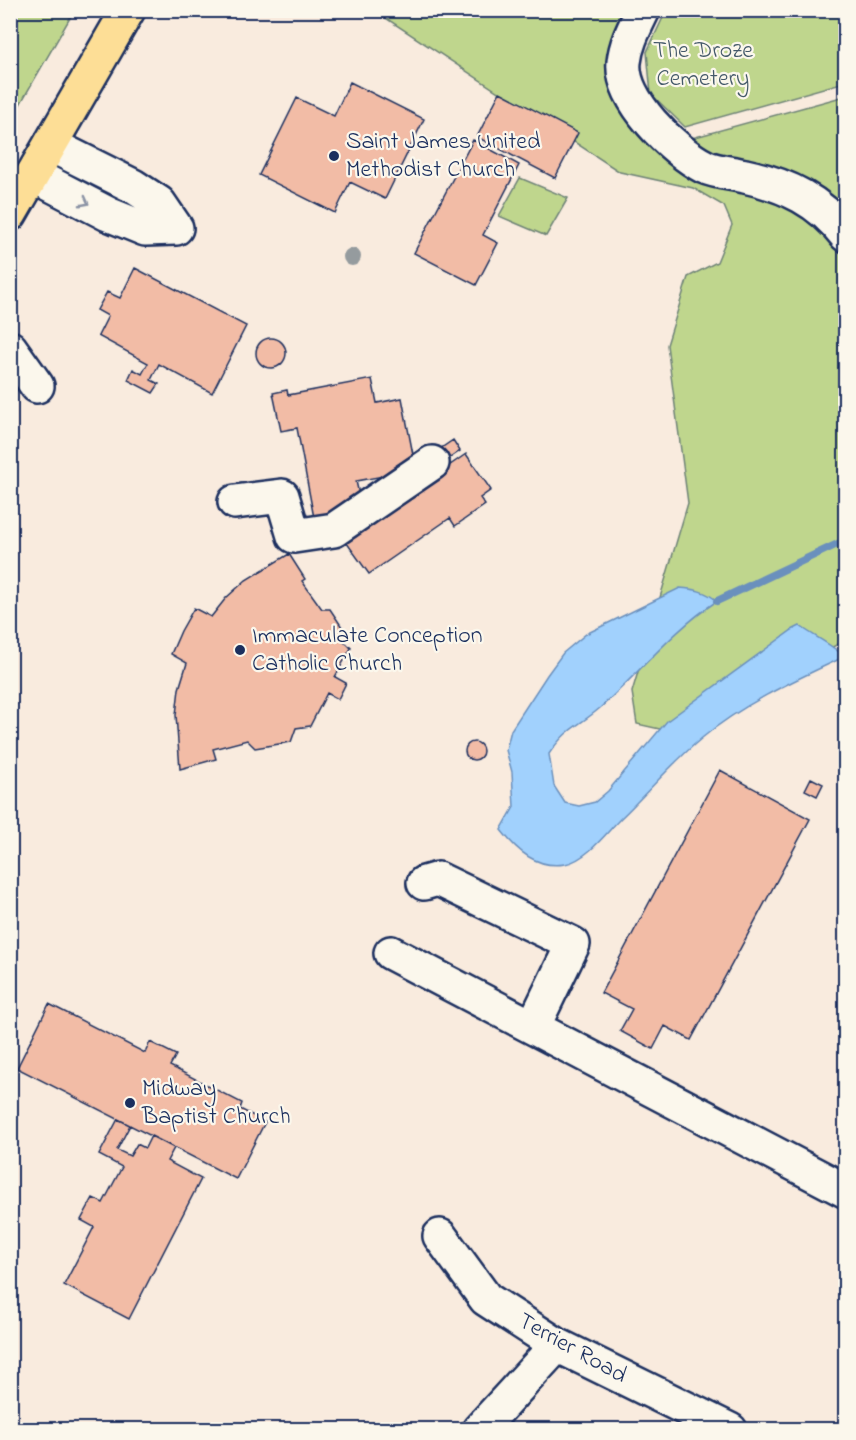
<svg xmlns="http://www.w3.org/2000/svg" width="856" height="1440" font-family="'Indie Flower',sans-serif">
  <style>
    .green { fill: #bfd68d; stroke: #6d8276; stroke-width: 1.5 }
    .water { fill: #a1d1fd; stroke: #6b90bd; stroke-width: 1.5 }
    .lines { fill: none; stroke-linecap: round; stroke-linejoin: round }
    .stream { stroke: #6b90bd; stroke-width: 8 }
    .building { fill: #f2bca6; stroke: #1b2f5e; stroke-width: 1.5 }
    .minor-casing { stroke: #1b2f5e; stroke-width: 38 }
    .major-casing { stroke: #1b2f5e; stroke-width: 38 }
    .minor { stroke: #fbf7ec; stroke-width: 33 }
    .major { stroke: #fdde96; stroke-width: 33 }
    .tree { fill: #959b9e }
    .oneway { stroke: #8b93a5 }
    .poi-dot { fill: #1b2f5e; stroke: #fbf7ec; stroke-width: 2 }
    .labels { text-anchor: middle; dominant-baseline: central; stroke-width: 4.5; stroke-linejoin: round; paint-order: stroke }
    .park-label { font-size: 24px; fill: #44596a; stroke: #fbf7ec }
    .poi-label { font-size: 24px; fill: #1b2f5e; stroke: #fbf7ec; text-anchor: start }
    .street-label { font-size: 24px; fill: #1b2f5e; stroke: #fbf7ec }
  </style>
  <rect width="100%" height="100%" fill="#f9ebde"/>
  <filter id="ink" filterUnits="userSpaceOnUse"><feTurbulence type="fractalNoise" baseFrequency=".0167" numOctaves="2"/><feDisplacementMap in="SourceGraphic" scale="12" xChannelSelector="R" yChannelSelector="G"/><feConvolveMatrix kernelMatrix="1 2 1 2 8 2 1 2 1" color-interpolation-filters="sRGB"/></filter>
  <g filter="url(#ink)">
    <!-- green -->
    <path class="green" d="M 11,10 L 74,11 L 11,120 L 10,11 Z
      M 375,11 L 626,11 L 648,131 L 692,138 L 845,96 L 845,646 L 838,644 L 673,732 L 637,724 L 632,692 L 688,503 L 667,345 L 688,277 L 717,262 L 732,225 L 724,206 L 693,188 L 620,172 Z
      M 666,11 L 845,11 L 845,82 L 685,127 L 651,94 L 647,52 Z
      M 520,178 L 568,198 L 546,236 L 499,216 Z"/>
    <!-- water -->
    <path class="water" d="M 680,588 C 694,589 706,591 717,601 C 673,630 639,673 600,708 C 578,727 567,727 549,754 L 554,786 L 565,803 L 579,806 L 595,802 L 608,791 L 667,721 L 792,630 L 800,626 C 810,634 840,649 844,657 C 795,680 744,703 702,738 C 673,762 648,792 621,818 C 606,833 587,860 565,864 C 537,869 517,851 501,830 L 514,807 L 512,772 L 506,750 L 511,730 L 547,675 L 563,653 L 586,634 Z"/>
    <g class="lines">
      <!-- stream -->
      <path class="stream" d="M 717,601 L 846,540"/>
    </g>
    <!-- building -->
    <path class="building" d="M 350,82 L 424,119 L 385,199 L 350,182 L 335,213 L 259,175 L 297,98 L 334,116 Z
      M 500,92 L 578,133 L 555,178 L 477,137 Z
      M 473,140 L 519,165 L 483,235 L 498,243 L 476,285 L 414,253 Z
      M 135,268 L 246,326 L 212,393 L 159,364 L 151,380 L 159,384 L 153,393 L 128,380 L 133,369 L 142,374 L 148,363 L 98,336 L 108,316 L 97,310 L 107,292 L 120,298 Z
      M256 353a15 15 0 1 1 30 0a15 15 0 1 1-30 0Z
      M 372,379 L 377,403 L 402,398 L 416,470 L 356,481 L 362,508 L 314,518 L 297,428 L 281,431 L 273,393 L 287,390 L 288,395 Z
      M 453,440 L 460,451 L 444,462 L 437,451 Z
      M 466,454 L 491,490 L 480,498 L 485,505 L 455,526 L 450,518 L 369,574 L 344,539 Z
      M 289,554 L 305,579 L 302,581 L 322,609 L 330,609 L 346,633 L 342,639 L 351,648 L 335,677 L 346,683 L 338,699 L 327,693 L 310,726 L 296,728 L 291,742 L 255,748 L 247,740 L 213,749 L 216,759 L 180,769 L 176,715 L 179,689 L 187,663 L 171,654 L 181,631 L 194,608 L 211,617 L 226,598 L 246,580 Z
      M465 751a9 9 0 1 1 18 0a9 9 0 1 1-18 0Z
      M 720,770 L 810,819 L 691,1040 L 665,1026 L 653,1049 L 620,1031 L 632,1009 L 601,993 Z
      M 811,778 L 823,784 L 817,796 L 805,790 Z
      M 49,1004 L 145,1053 L 150,1042 L 176,1055 L 170,1066 L 242,1103 L 240,1109 L 265,1122 L 236,1179 L 17,1068 Z
      M 118,1119 L 130,1125 L 117,1150 L 130,1156 L 137,1144 L 145,1148 L 151,1136 L 174,1148 L 167,1161 L 201,1179 L 129,1319 L 64,1285 L 94,1227 L 81,1220 L 93,1198 L 103,1203 L 122,1167 L 99,1155 Z"/>
    <g class="lines">
      <defs>
        <path id="minor" d="M 643,10 C 635,27 626,43 624,62 C 620,100 674,151 705,167 C 716,172 733,173 745,176 C 787,185 820,201 846,235
          M 51,145 L 133,186 L 159,203 L 176,228
          M 33,175 L 108,214 L 145,229 L 176,228
          M 10,348 L 37,386
          M 235,502 L 282,496 L 294,536 L 334,530 L 432,463
          M 424,883 L 438,879 L 573,944 L 533,1027
          M 391,953 L 846,1191
          M 440,1236 L 486,1299 L 557,1345 L 730,1430
          M 479,1430 L 557,1345"/>
        <path id="major" d="M 10,214 L 128,10"/>
      </defs>
      <!-- minor casing -->
      <use href="#minor" class="minor-casing"/>
      <!-- major casing -->
      <use href="#major" class="major-casing"/>
      <!-- minor -->
      <use href="#minor" class="minor"/>
      <!-- major -->
      <use href="#major" class="major"/>
    </g>
    <!-- trees -->
    <circle class="tree" cx="352" cy="257" r="9"/>
    <!-- one-way arrows -->
    <defs><path id="oneway-chevron" d="M-2-3.5L2.5 0L-2 3.5" fill="none" stroke-width="1.6" stroke-linecap="round" stroke-linejoin="round" transform="scale(1.5)"/></defs>
    <use class="oneway" href="#oneway-chevron" transform="translate(85 202) rotate(28)"/>
  </g>
  <!-- markers -->
  <g class="poi-dot">
    <circle cx="334" cy="156" r="6"/>
    <circle cx="240" cy="650" r="6"/>
    <circle cx="130" cy="1103" r="6"/>
  </g>
  <g class="labels">
    <!-- park labels -->
    <g class="park-label">
      <text x="703" y="51">The Droze<tspan x="703" dy="28">Cemetery</tspan></text>
    </g>
    <!-- poi labels -->
    <g class="poi-label">
      <text x="346" y="142">Saint James United<tspan x="346" dy="28">Methodist Church</tspan></text>
      <text x="252" y="636">Immaculate Conception<tspan x="252" dy="28">Catholic Church</tspan></text>
      <text x="142" y="1089">Midway<tspan x="142" dy="28">Baptist Church</tspan></text>
    </g>
    <!-- street labels -->
    <g class="street-label">
      <text transform="translate(572 1349) rotate(29)">Terrier Road</text>
    </g>
  </g>
  <!-- margin -->
  <rect width="856" height="1440" fill="none" stroke="#fbf7ec" stroke-width="36"/>
  <rect x="18" y="18" width="820" height="1404" fill="none" stroke="#1b2f5e" stroke-width="2" filter="url(#ink)"/>
</svg>
